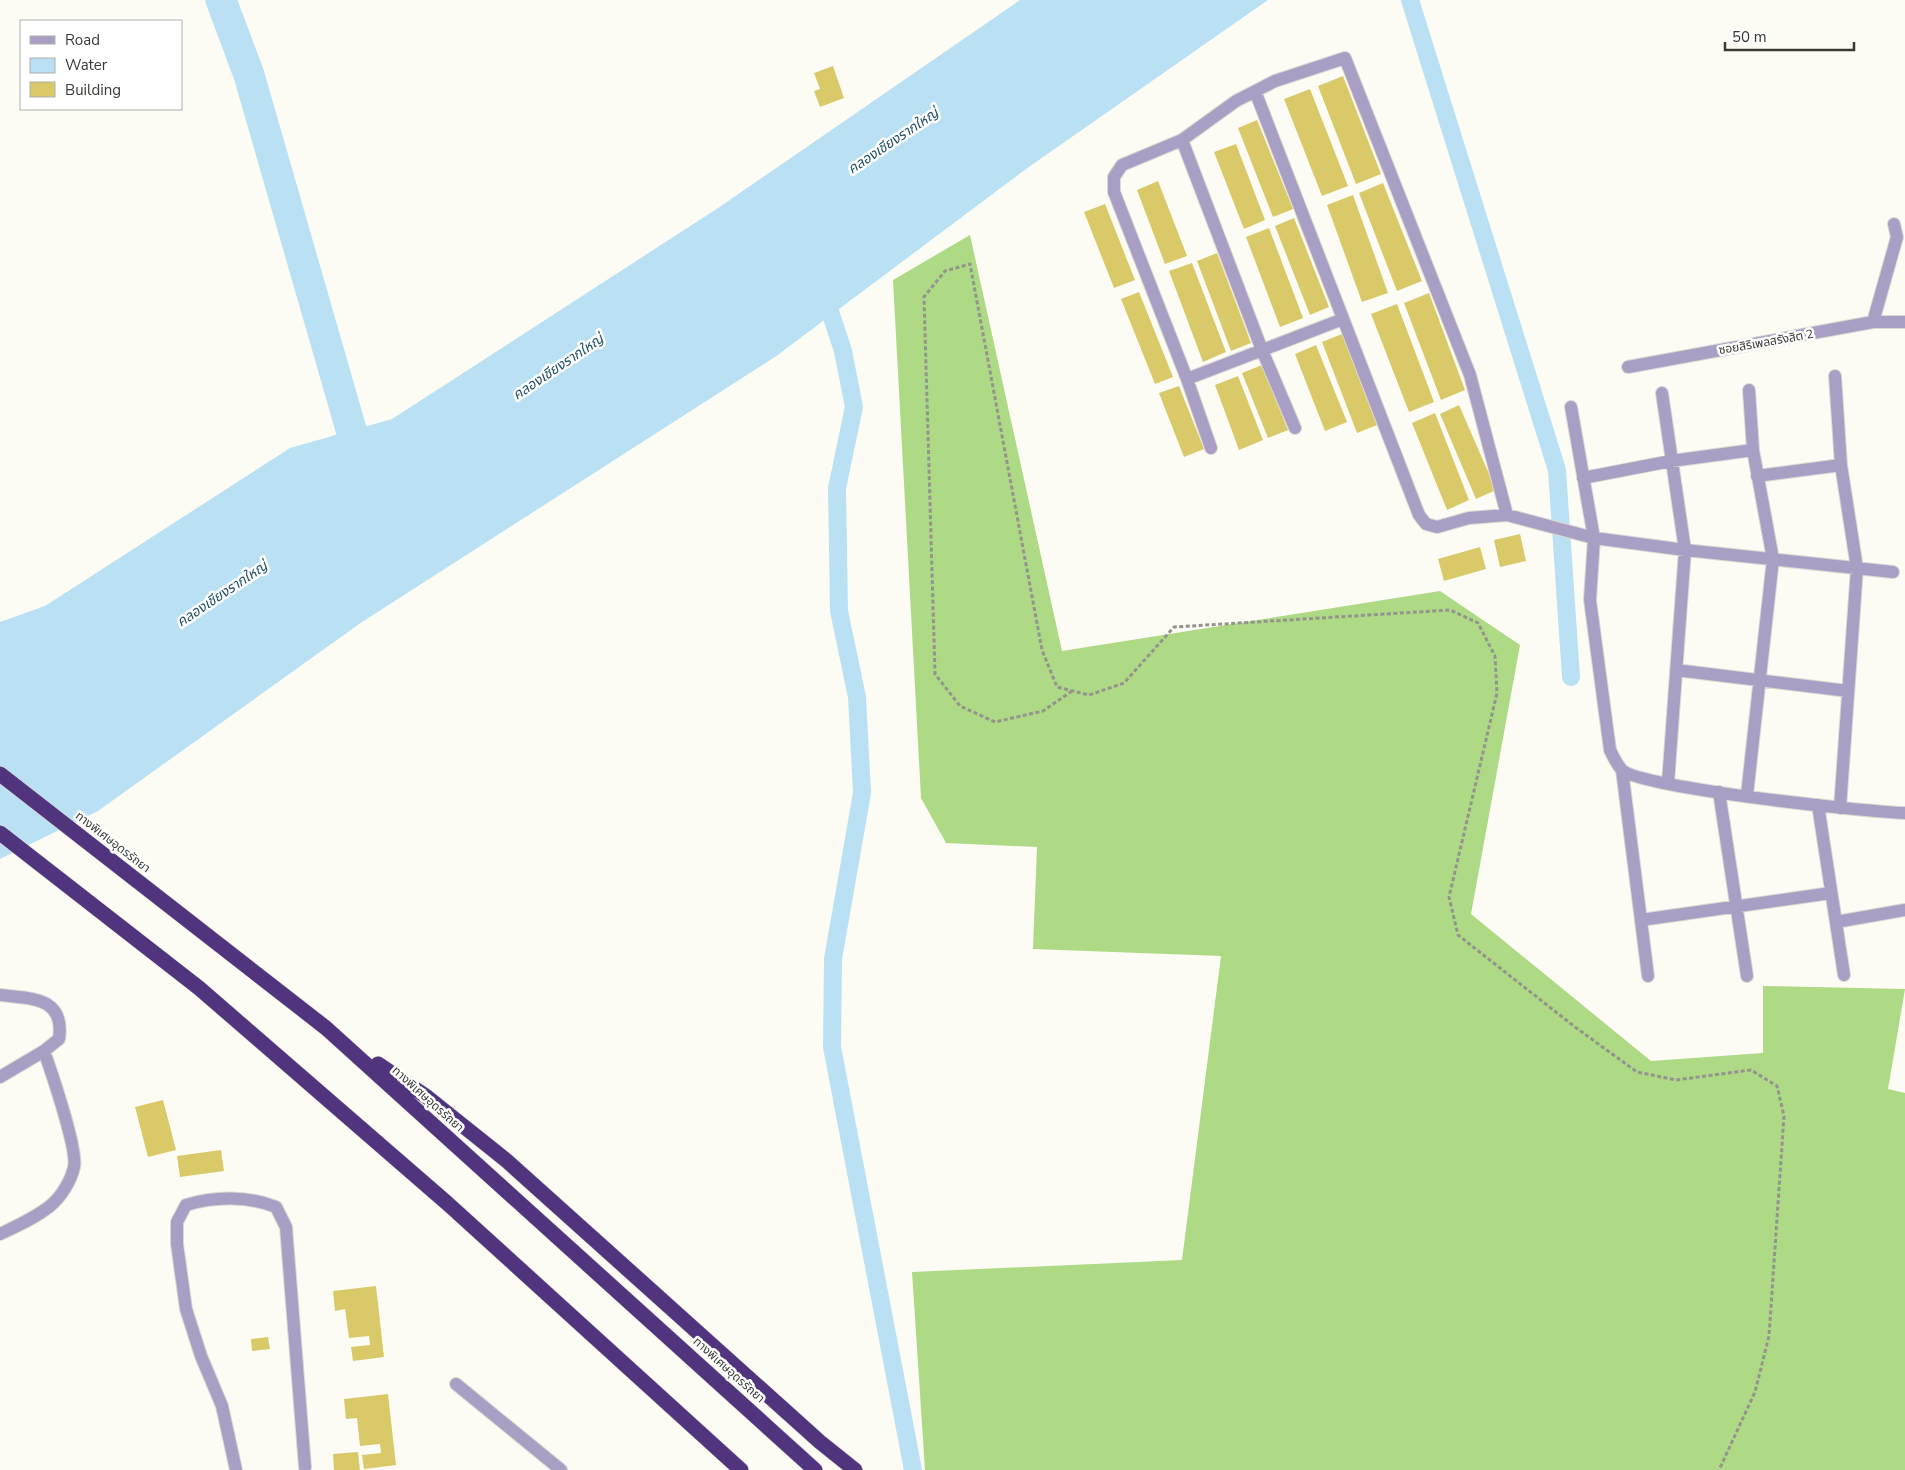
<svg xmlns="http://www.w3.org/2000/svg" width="1905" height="1470" font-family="'Nunito Sans','Noto Sans Thai',sans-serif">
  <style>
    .forest { fill: #aed985 }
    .water { fill: #bae1f3 }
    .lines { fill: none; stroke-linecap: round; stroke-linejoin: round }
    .canal { stroke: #bae1f3; stroke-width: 18 }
    .river { stroke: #bae1f3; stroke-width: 31 }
    .building { fill: #dac969 }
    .minor-casing { stroke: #dad9d2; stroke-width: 14 }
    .highway-casing { stroke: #dad9d2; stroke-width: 16 }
    .path { stroke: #94938e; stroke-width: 3; stroke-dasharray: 4 2.5; stroke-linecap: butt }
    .minor { stroke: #a99fc4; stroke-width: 12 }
    .highway { stroke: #50357e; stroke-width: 15 }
    .labels { text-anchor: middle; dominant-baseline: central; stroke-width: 5; stroke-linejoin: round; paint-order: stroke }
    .street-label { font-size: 12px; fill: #383835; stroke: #fff }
    .water-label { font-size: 14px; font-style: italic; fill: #204f62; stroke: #fff }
  </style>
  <rect width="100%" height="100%" fill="#fdfcf4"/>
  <!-- forest -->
  <path class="forest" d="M 970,235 L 1062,651 L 1440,591 L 1520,645 L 1471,914 L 1651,1061 L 1763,1053 L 1763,986 L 1905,989 L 1888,1089 L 1905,1093 L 1905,1470 L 925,1470 L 912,1272 L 1182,1260 L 1221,956 L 1033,949 L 1037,847 L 946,843 L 921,798 L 893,280 Z"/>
  <!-- water -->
  <path class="water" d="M 1020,0 L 1268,0 L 1026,169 L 775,357 L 362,622 L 98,811 L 0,859 L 0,622 L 45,606 L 290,448 L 392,419 L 718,208 Z"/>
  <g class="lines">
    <!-- canal -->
    <path class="canal" d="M 1410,0 L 1557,470 L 1571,677
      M 824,293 L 843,351 L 854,407 L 837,488 L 839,611 L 857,697 L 862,793 L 833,959 L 832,1047 L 913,1470"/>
    <!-- river -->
    <path class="river" d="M 221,0 L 249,75 L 363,471"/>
  </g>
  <!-- building -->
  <path class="building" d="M 833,66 L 844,98 L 820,107 L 814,91 L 820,89 L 814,73 Z
    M 1343,76 L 1381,174 L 1356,184 L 1318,86 Z
    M 1310,89 L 1348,186 L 1322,196 L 1284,99 Z
    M 1257,120 L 1293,209 L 1273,217 L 1238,128 Z
    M 1236,144 L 1265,220 L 1244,229 L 1214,152 Z
    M 1158,181 L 1187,256 L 1165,264 L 1137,190 Z
    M 1383,183 L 1422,281 L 1397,291 L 1359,193 Z
    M 1353,195 L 1388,293 L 1362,302 L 1327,205 Z
    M 1105,204 L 1135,280 L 1114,288 L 1084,212 Z
    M 1294,218 L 1329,307 L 1310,315 L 1275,226 Z
    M 1269,228 L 1303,318 L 1280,327 L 1246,237 Z
    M 1217,253 L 1251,343 L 1231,351 L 1197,261 Z
    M 1192,263 L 1226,352 L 1203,362 L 1169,271 Z
    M 1139,292 L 1173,377 L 1155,384 L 1121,299 Z
    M 1429,293 L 1465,390 L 1441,400 L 1404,303 Z
    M 1397,304 L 1434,402 L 1409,412 L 1371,314 Z
    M 1342,334 L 1377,425 L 1357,433 L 1322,342 Z
    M 1316,345 L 1347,422 L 1325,431 L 1295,354 Z
    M 1262,365 L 1288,430 L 1268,438 L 1242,373 Z
    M 1238,376 L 1263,440 L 1239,450 L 1215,385 Z
    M 1179,386 L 1204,449 L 1184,457 L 1159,393 Z
    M 1459,405 L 1496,490 L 1476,499 L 1440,414 Z
    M 1435,413 L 1469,500 L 1447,510 L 1412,423 Z
    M 1520,534 L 1526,561 L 1500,567 L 1494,540 Z
    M 1480,547 L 1486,569 L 1444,581 L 1438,559 Z
    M 163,1100 L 176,1150 L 148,1157 L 135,1107 Z
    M 221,1150 L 224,1171 L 180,1177 L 177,1156 Z
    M 376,1286 L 384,1357 L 353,1361 L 351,1347 L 370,1345 L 369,1336 L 349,1338 L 345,1309 L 335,1311 L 333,1291 Z
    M 268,1337 L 270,1349 L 252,1351 L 251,1339 Z
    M 388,1394 L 396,1465 L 364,1469 L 362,1455 L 381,1453 L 380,1444 L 360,1446 L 357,1418 L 346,1419 L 344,1399 Z
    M 358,1452 L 360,1470 L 334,1470 L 333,1454 Z"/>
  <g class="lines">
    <defs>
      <path id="minor" d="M 1255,91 L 1419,515 L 1426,524 L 1437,527 L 1469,518 L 1507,515 L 1594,538 L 1590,600 L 1610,750 C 1613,756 1617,765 1622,770 C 1641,788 1867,812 1905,813
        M 1182,140 L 1262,350 L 1295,428
        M 1873,322 L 1897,237 L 1894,224
        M 1628,367 L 1873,322 L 1905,322
        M 1835,376 L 1841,465 L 1857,568 L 1840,808
        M 1187,379 L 1343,319
        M 1662,393 L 1685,550 L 1668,783
        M 1571,407 L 1594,538 L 1685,550 L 1893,572
        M 1211,448 L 1187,379 L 1114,192 L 1114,177 L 1122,165 L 1182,140 L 1236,101 L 1275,81 L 1345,58 L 1470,375 L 1507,515
        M 1757,476 L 1841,465
        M 1583,478 L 1671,461 L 1753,450
        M 1676,670 L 1848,691
        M 1622,770 L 1648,976
        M 1719,792 L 1747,976
        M 1747,795 L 1773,559 L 1753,450 L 1749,390
        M 1818,805 L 1844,975
        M 1641,920 L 1831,893
        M 1836,922 L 1905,910
        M 0,995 C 31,999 65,996 59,1039 L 44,1051 L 0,1077
        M 0,1234 C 17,1226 35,1218 50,1206 C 61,1197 71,1181 74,1167 C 78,1150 51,1071 44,1051
        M 456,1384 L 561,1470
        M 236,1470 L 222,1406 L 201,1356 L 186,1309 L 177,1244 L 177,1222 L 186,1205 C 214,1196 249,1196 276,1207 L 286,1227 L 305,1467"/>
      <path id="highway" d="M 0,774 L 326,1028 L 815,1470
        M 0,833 L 199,988 L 447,1203 L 741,1470
        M 378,1064 L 427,1097 L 507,1161 L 820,1442 L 855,1470"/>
    </defs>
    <!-- minor casing -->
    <use href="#minor" class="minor-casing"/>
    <!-- highway casing -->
    <use href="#highway" class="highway-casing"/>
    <!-- path -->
    <path class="path" d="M 1072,691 L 1043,711 L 995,722 L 960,706 L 935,674 L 924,297 L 945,271 L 970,264 L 1042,650 L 1057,687 L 1089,695 L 1124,683 L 1174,627 L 1450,610 L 1478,623 L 1495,656 L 1497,693 L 1449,897 L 1458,935 L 1575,1027 L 1637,1072 L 1676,1080 L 1751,1070 L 1777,1086 L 1784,1116 L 1769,1336 L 1755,1392 L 1719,1470"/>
    <!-- minor -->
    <use href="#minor" class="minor"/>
    <!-- highway -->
    <use href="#highway" class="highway"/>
  </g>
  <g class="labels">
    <!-- street labels -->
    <g class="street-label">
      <text transform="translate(1766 342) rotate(-10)">ซอยสิริเพลสรังสิต 2</text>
      <text transform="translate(113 842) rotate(38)">ทางพิเศษอุดรรัถยา</text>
      <text transform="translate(428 1099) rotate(42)">ทางพิเศษอุดรรัถยา</text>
      <text transform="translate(729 1370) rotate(42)">ทางพิเศษอุดรรัถยา</text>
    </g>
    <!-- water labels -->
    <g class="water-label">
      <text transform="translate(893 141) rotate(-34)">คลองเชียงรากใหญ่</text>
      <text transform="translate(558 367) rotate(-34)">คลองเชียงรากใหญ่</text>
      <text transform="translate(222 594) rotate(-34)">คลองเชียงรากใหญ่</text>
    </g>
  </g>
  <!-- legend -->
  <rect x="20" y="20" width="162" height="90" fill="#ffffff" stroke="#afafae"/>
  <rect x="30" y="36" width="25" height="8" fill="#a99fc4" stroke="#afafae"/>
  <text x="65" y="45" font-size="15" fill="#383835">Road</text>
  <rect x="30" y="58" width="25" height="15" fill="#bae1f3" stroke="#afafae"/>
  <text x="65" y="70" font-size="15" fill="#383835">Water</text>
  <rect x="30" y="82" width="25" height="15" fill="#dac969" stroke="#afafae"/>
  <text x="65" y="95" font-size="15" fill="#383835">Building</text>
  <!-- scale -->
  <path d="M1725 42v8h129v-8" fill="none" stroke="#383835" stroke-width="2.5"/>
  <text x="1732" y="42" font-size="15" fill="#383835" stroke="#ffffff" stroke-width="4" paint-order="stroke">50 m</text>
</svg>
